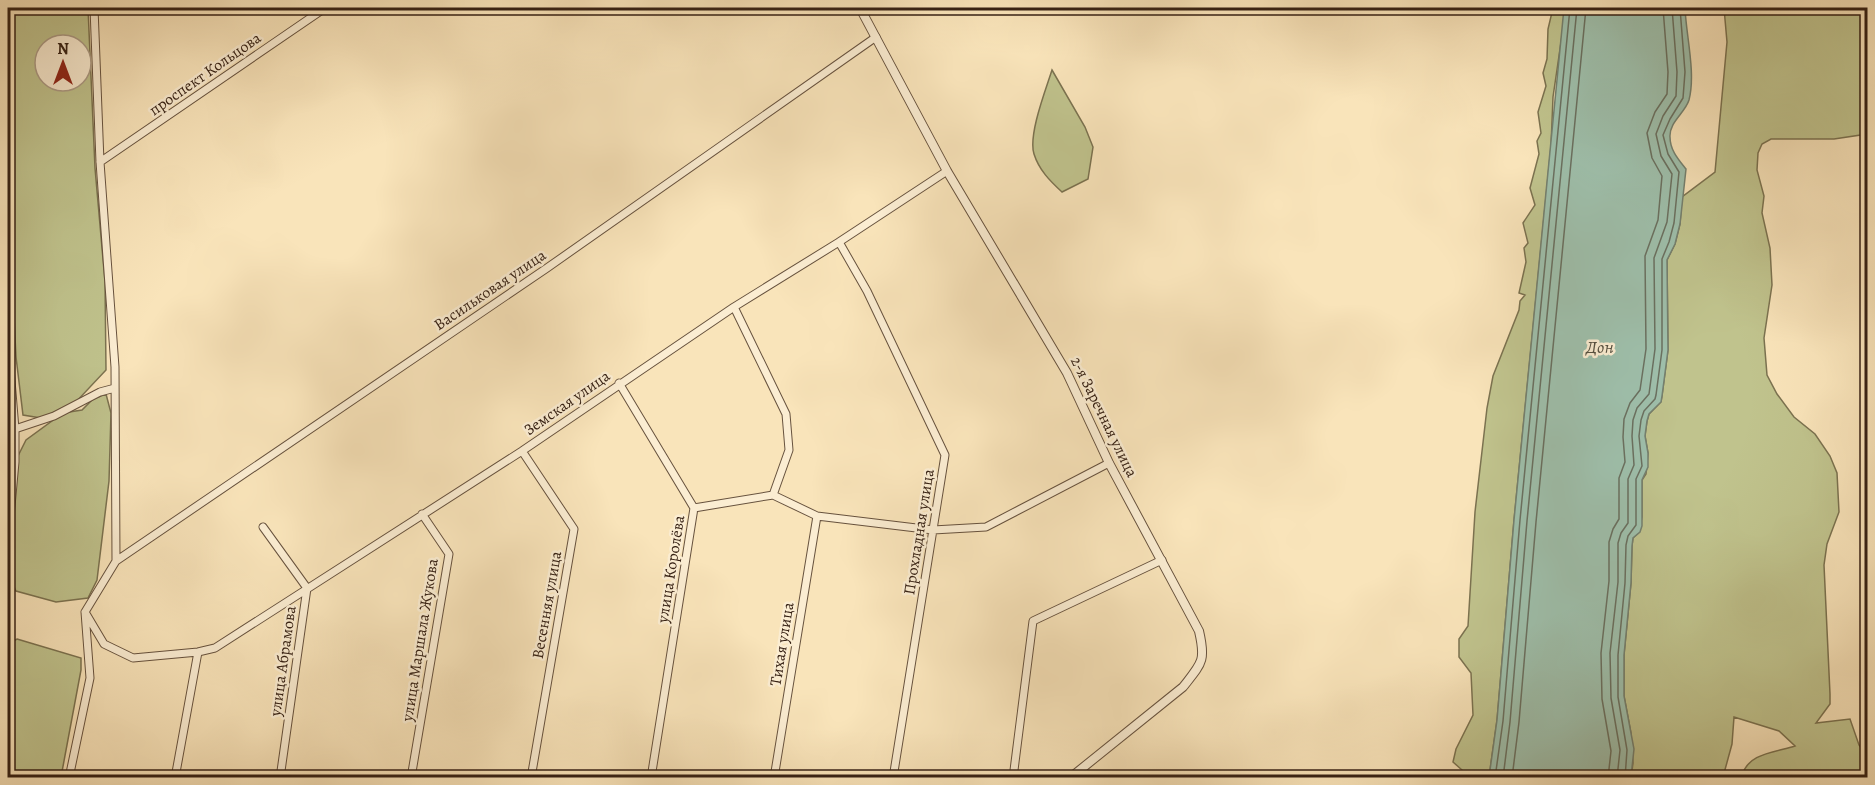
<svg xmlns="http://www.w3.org/2000/svg" width="1875" height="785" font-family="Alegreya,serif">
  <style>
    .green { fill: #c0c38d; stroke: #7b7250; stroke-width: 1.5; fill-rule: evenodd }
    .water { fill: #9ebfab; stroke: #74806f; stroke-width: 1.5 }
    .lines { fill: none; stroke-linecap: round; stroke-linejoin: round }
    .shore { stroke: #6a7060; stroke-width: 1.5 }
    .minor-casing { stroke: #67523e; stroke-width: 9 }
    .tertiary-casing { stroke: #67523e; stroke-width: 10 }
    .minor { stroke: #fbedd2; stroke-width: 7 }
    .tertiary { stroke: #fbedd2; stroke-width: 8 }
    .labels { text-anchor: middle; dominant-baseline: central; stroke-width: 5; stroke-linejoin: round; paint-order: stroke }
    .street-label { font-size: 16px; fill: #362114; stroke: #fbedd2 }
    .water-label { font-size: 18px; font-style: italic; fill: #555041; stroke: #fbedd2 }
  </style>
  <rect width="100%" height="100%" fill="#f9e4ba"/>
  <filter id="stains"><feTurbulence type="fractalNoise" baseFrequency=".00333" numOctaves="4"/><feColorMatrix values="0 0 0 0 .2 0 0 0 0 .09 0 0 0 0 .02 0 0 0 .5 -.17"/></filter>
  <radialGradient id="worn" r=".72"><stop offset=".6" stop-color="#630" stop-opacity="0"/><stop offset="1" stop-color="#630" stop-opacity=".3"/></radialGradient>
  <!-- green -->
  <path class="green" d="M 8,8 L 88,8 L 95,168 L 105,282 L 106,370 L 75,403 L 41,418 L 23,415 L 16,357 L 8,196 ZM 45,45 L 81,45 L 81,81 L 45,81 Z
    M 1553,8 L 1566,8 L 1553,97 L 1551,146 L 1514,520 L 1497,720 L 1489,777 L 1461,777 L 1462,770 L 1453,762 L 1456,749 L 1473,715 L 1471,673 L 1459,657 L 1459,639 L 1468,626 L 1475,512 L 1487,408 L 1493,376 L 1519,310 L 1520,301 L 1525,295 L 1519,293 L 1526,262 L 1524,248 L 1528,243 L 1523,223 L 1535,205 L 1530,188 L 1539,154 L 1537,141 L 1541,133 L 1538,112 L 1546,86 L 1543,73 L 1547,59 L 1548,29 Z
    M 1724,8 L 1866,8 L 1867,134 L 1834,139 L 1771,139 L 1762,144 L 1758,153 L 1757,170 L 1764,196 L 1762,213 L 1770,248 L 1772,285 L 1764,338 L 1767,375 L 1777,394 L 1794,417 L 1815,434 L 1830,456 L 1837,473 L 1839,512 L 1827,544 L 1824,565 L 1830,694 L 1830,704 L 1816,723 L 1850,719 L 1859,745 L 1867,756 L 1867,777 L 1742,777 C 1746,753 1777,752 1795,746 L 1779,731 L 1734,717 L 1732,744 L 1723,777 L 1631,778 L 1633,763 L 1631,733 L 1624,696 L 1624,655 L 1631,583 L 1632,546 L 1633,538 L 1639,532 L 1642,517 L 1642,480 L 1646,474 L 1648,453 L 1645,436 L 1647,421 L 1649,414 L 1661,402 L 1662,396 L 1668,350 L 1667,260 L 1675,244 L 1680,224 L 1682,197 L 1715,172 L 1727,42 Z
    M 1052,70 L 1085,127 L 1093,147 L 1088,179 L 1062,192 C 1050,181 1039,170 1034,154 C 1028,135 1046,89 1052,70 Z
    M 106,394 L 111,413 L 109,481 L 97,580 L 88,598 L 56,602 L 16,591 L 9,576 L 8,566 L 8,539 L 15,462 L 26,440 L 63,413 L 82,410 L 93,399 Z
    M 17,639 L 81,658 L 81,670 L 61,777 L 8,777 L 8,644 Z"/>
  <!-- water -->
  <path class="water" d="M 1564,8 L 1685,8 C 1686,35 1696,73 1689,100 C 1685,113 1669,122 1670,137 C 1670,150 1678,159 1686,169 L 1680,224 L 1675,244 L 1667,260 L 1668,350 L 1662,396 L 1661,402 L 1649,414 L 1647,421 L 1645,436 L 1648,453 L 1648,467 L 1642,480 L 1642,526 L 1640,532 L 1633,538 L 1632,546 L 1631,583 L 1624,655 L 1624,696 L 1634,749 L 1631,777 L 1489,777 L 1497,720 L 1514,520 Z"/>
  <g class="lines">
    <!-- shore -->
    <path class="shore" d="M 1495,778 L 1503,721 L 1520,520 L 1570,8
      M 1503,778 L 1510,722 L 1527,521 L 1577,8
      M 1512,778 L 1519,722 L 1536,522 L 1586,8
      M 1608,778 L 1611,751 L 1602,699 L 1601,653 L 1609,581 L 1609,542 L 1613,529 L 1619,519 L 1619,478 L 1625,462 L 1623,437 L 1624,419 L 1630,403 L 1640,390 L 1646,349 L 1645,256 L 1658,220 L 1662,176 L 1652,158 L 1647,133 L 1655,112 L 1667,94 L 1668,72 L 1663,8
      M 1617,778 L 1620,750 L 1611,698 L 1610,653 L 1618,582 L 1618,543 L 1621,533 L 1628,523 L 1628,479 L 1634,465 L 1632,436 L 1633,420 L 1637,408 L 1649,394 L 1655,349 L 1654,258 L 1667,222 L 1672,174 L 1661,156 L 1656,134 L 1663,116 L 1676,96 L 1677,72 L 1672,8
      M 1625,778 L 1627,750 L 1618,697 L 1618,655 L 1625,583 L 1626,545 L 1628,536 L 1636,525 L 1636,479 L 1642,466 L 1639,436 L 1641,420 L 1644,411 L 1655,399 L 1656,395 L 1662,350 L 1662,259 L 1669,242 L 1674,223 L 1679,172 L 1668,154 L 1663,135 L 1670,119 L 1683,98 L 1685,72 L 1680,8"/>
    <defs>
      <path id="minor" d="M 100,162 L 325,8
        M 839,242 L 867,291 L 945,455 L 893,778
        M 8,275 L 9,356 L 15,429 L 15,462 L 8,539
        M 734,307 L 786,414 L 789,450 L 773,495
        M 619,383 L 694,508 L 651,778
        M 15,429 L 54,416 L 100,392 L 115,388
        M 522,451 L 574,529 L 531,778
        M 694,508 L 773,495 L 817,516 L 933,530 L 986,527 L 1109,463
        M 263,527 L 307,588 L 280,778
        M 116,561 L 547,268 L 876,37
        M 85,612 L 104,644 L 133,658 L 198,652 L 215,648 L 522,451 L 734,307 L 839,242 L 947,171
        M 69,778 L 90,678 L 85,612 L 116,561 L 115,367 L 100,162 L 94,8
        M 175,778 L 198,652
        M 411,778 L 449,554 L 422,514
        M 774,778 L 817,516
        M 1013,778 L 1033,621 L 1162,560"/>
      <path id="tertiary" d="M 860,8 L 947,171 L 1067,373 L 1109,463 L 1199,631 C 1206,661 1202,663 1183,687 L 1070,778"/>
    </defs>
    <!-- minor casing -->
    <use href="#minor" class="minor-casing"/>
    <!-- tertiary casing -->
    <use href="#tertiary" class="tertiary-casing"/>
    <!-- minor -->
    <use href="#minor" class="minor"/>
    <!-- tertiary -->
    <use href="#tertiary" class="tertiary"/>
  </g>
  <g class="labels">
    <!-- street labels -->
    <g class="street-label">
      <text transform="translate(205 74) rotate(-35)">проспект Кольцова</text>
      <text transform="translate(490 290) rotate(-34)">Васильковая улица</text>
      <text transform="translate(567 403) rotate(-35)">Земская улица</text>
      <text transform="translate(1104 417) rotate(64)">2-я Заречная улица</text>
      <text transform="translate(919 532) rotate(-81)">Прохладная улица</text>
      <text transform="translate(671 569) rotate(-81)">улица Королёва</text>
      <text transform="translate(547 605) rotate(-80)">Весенняя улица</text>
      <text transform="translate(420 640) rotate(-81)">улица Маршала Жукова</text>
      <text transform="translate(782 644) rotate(-81)">Тихая улица</text>
      <text transform="translate(283 661) rotate(-82)">улица Абрамова</text>
    </g>
    <!-- water labels -->
    <g class="water-label">
      <text x="1600" y="347">Дон</text>
    </g>
  </g>
  <!-- margin -->
  <rect width="1875" height="785" fill="none" stroke="#f9e4ba" stroke-width="30"/>
  <rect x="9" y="9" width="1857" height="767" fill="none" stroke="#362114" stroke-width="3"/>
  <rect x="15" y="15" width="1845" height="755" fill="none" stroke="#362114" stroke-width="1.5"/>
  <!-- north arrow -->
  <g transform="translate(63 63)"><circle r="28" fill="#fbedd2" stroke="#ac9b86" stroke-width="1.5"/>
  <path d="M0-4.5L10 22L0 15L-10 22Z" fill="#8f2418"/>
  <text y="-9" font-size="16" font-weight="bold" text-anchor="middle" fill="#362114">N</text>
  </g>
  <rect width="100%" height="100%" filter="url(#stains)"/>
  <rect width="100%" height="100%" fill="url(#worn)"/>
</svg>
